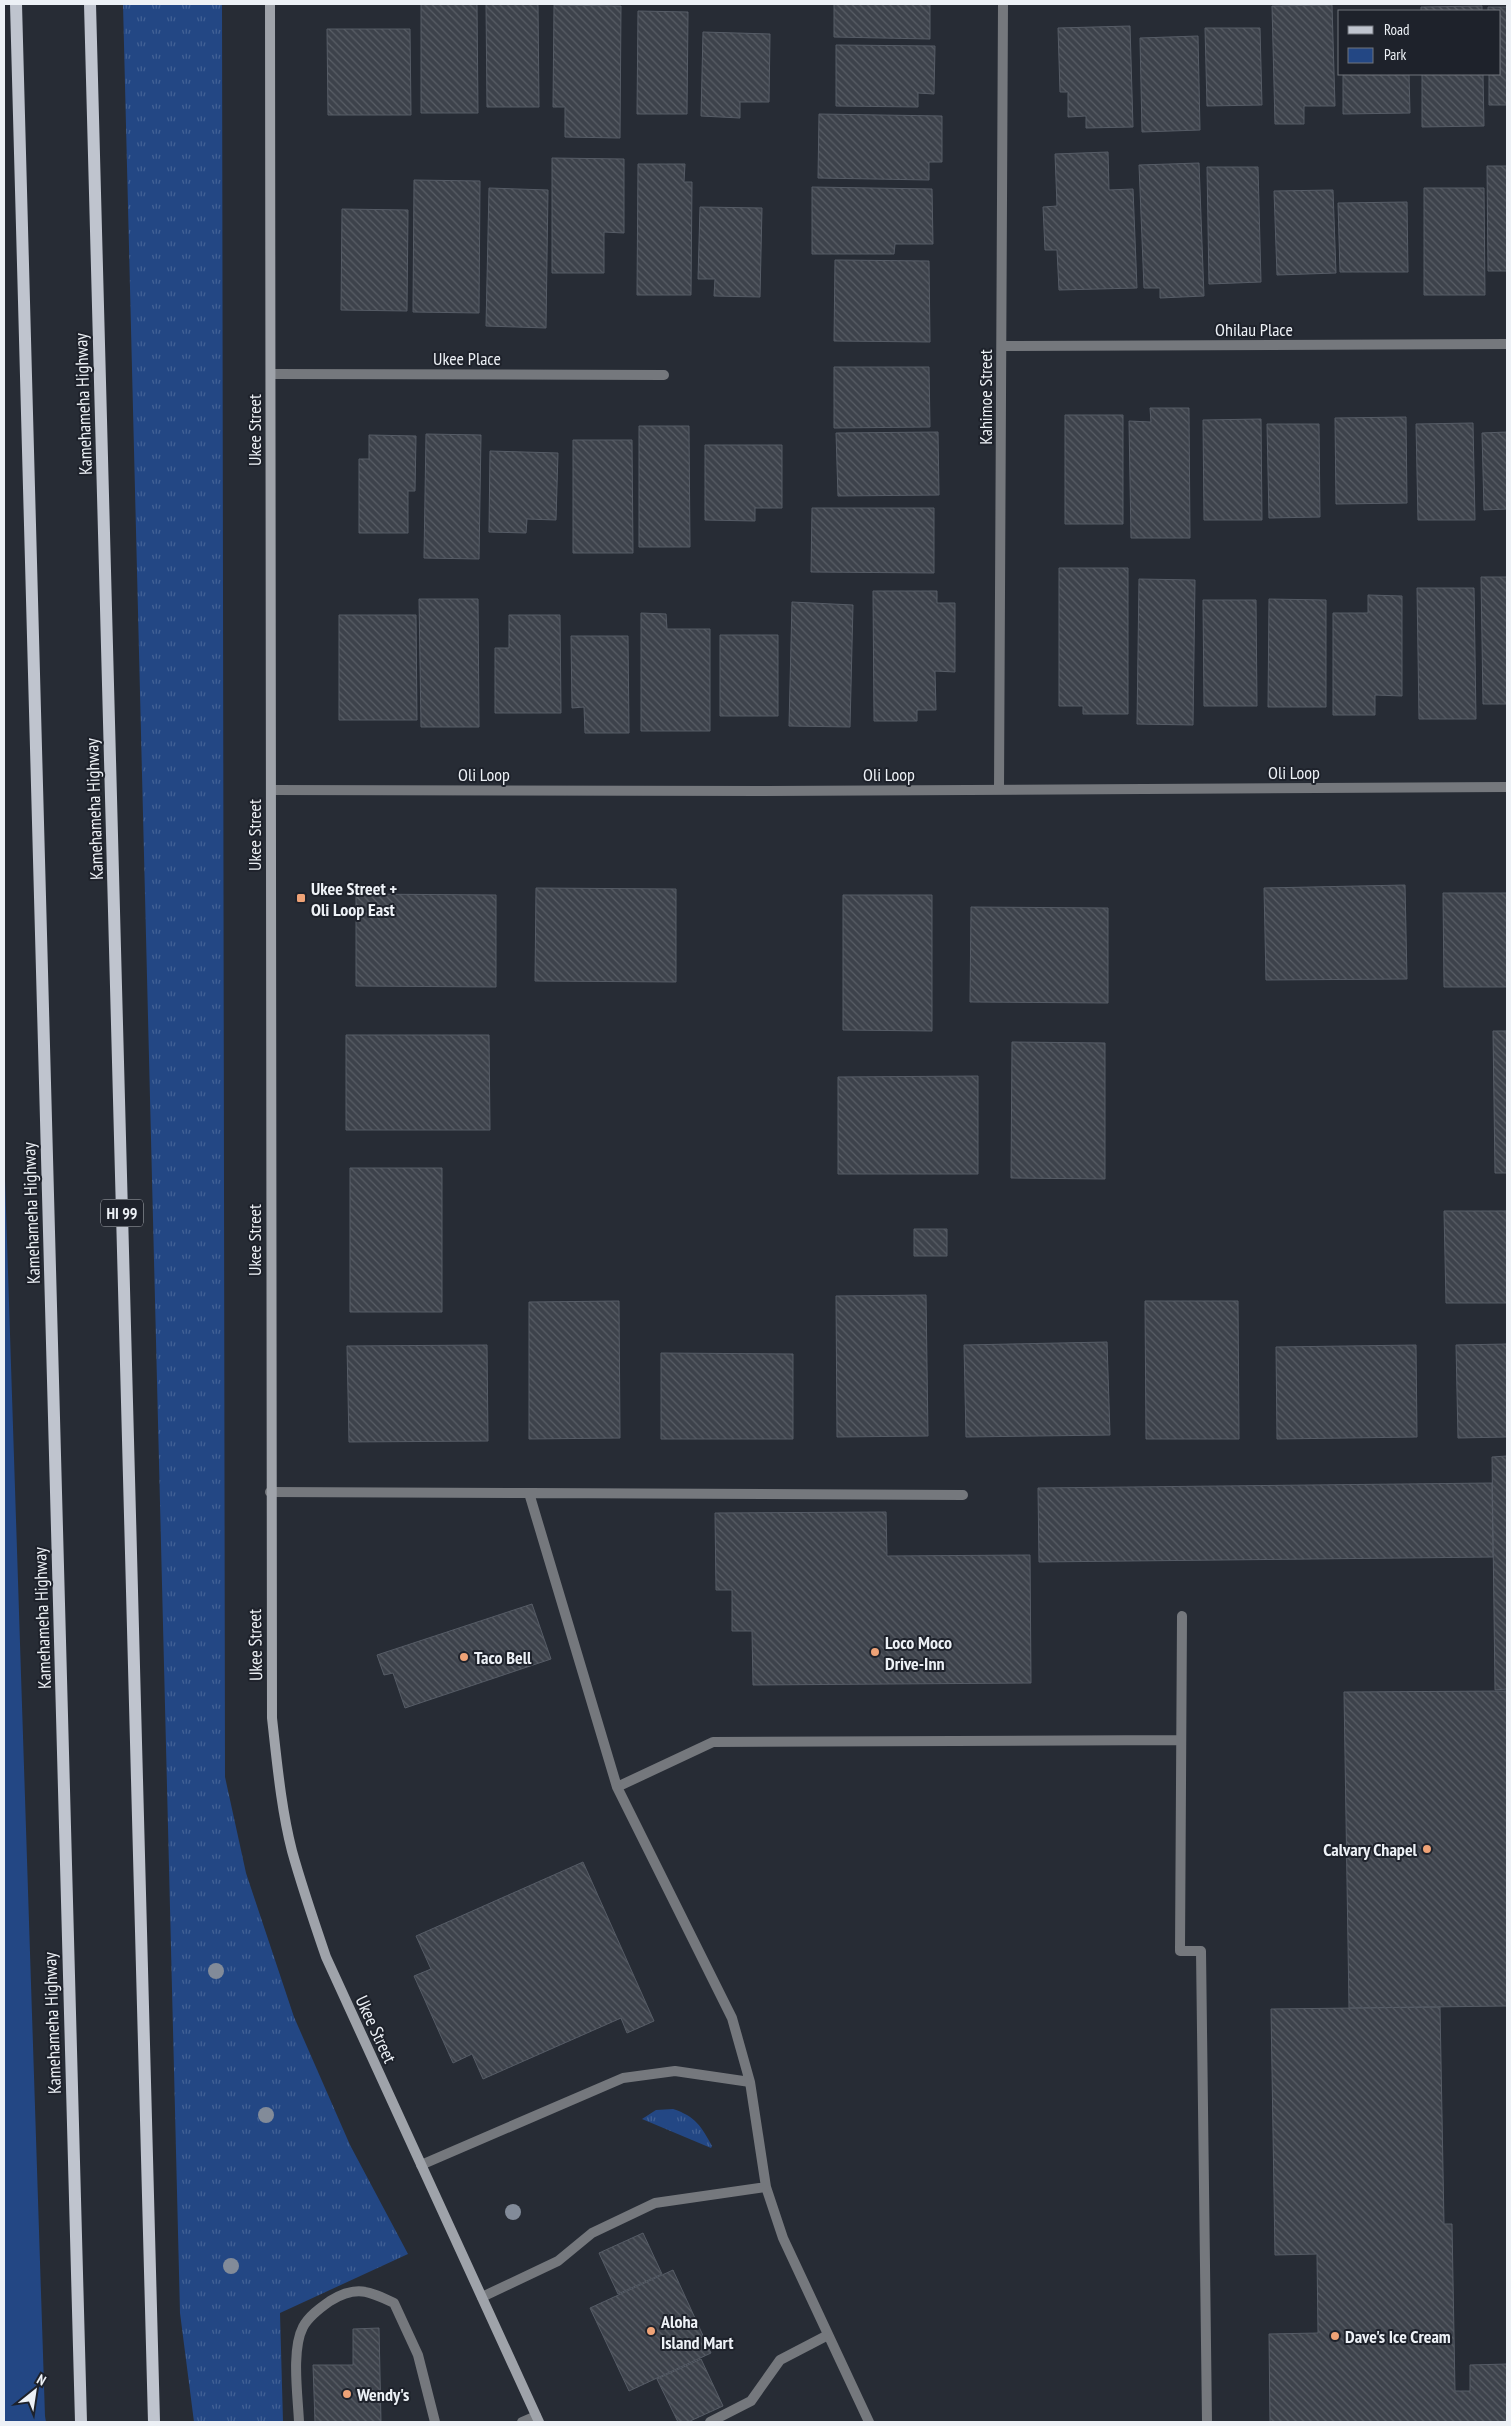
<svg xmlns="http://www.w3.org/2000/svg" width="1511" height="2426" font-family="'PT Sans Narrow',sans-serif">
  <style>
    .grass { fill: url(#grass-tufts) }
    .green { fill: #234784 }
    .building { fill: url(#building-back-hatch); stroke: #565c66 }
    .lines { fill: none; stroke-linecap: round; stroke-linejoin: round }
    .lane { stroke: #75787d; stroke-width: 10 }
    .street { stroke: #75787d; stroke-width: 10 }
    .secondary { stroke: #9fa3aa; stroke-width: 10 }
    .primary { stroke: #bfc4ce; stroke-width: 12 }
    .tree { fill: #828b99 }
    .poi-dot { fill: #efa377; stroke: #1e222b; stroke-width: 2 }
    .labels { text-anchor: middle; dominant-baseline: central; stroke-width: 4; stroke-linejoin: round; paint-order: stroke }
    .shield { fill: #1e222b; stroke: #afb3b9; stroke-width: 1 }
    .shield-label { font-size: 16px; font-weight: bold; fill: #edf1f6 }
    .street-label { font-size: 18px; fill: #edf1f6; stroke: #1e222b }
    .poi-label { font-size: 18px; font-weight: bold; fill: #edf1f6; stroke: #1e222b; text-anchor: start }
  </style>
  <defs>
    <pattern id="grass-tufts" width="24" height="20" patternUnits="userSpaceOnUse" patternTransform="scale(1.25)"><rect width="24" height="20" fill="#234784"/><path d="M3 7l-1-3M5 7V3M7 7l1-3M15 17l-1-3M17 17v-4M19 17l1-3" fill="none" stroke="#436296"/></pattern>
    <pattern id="building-back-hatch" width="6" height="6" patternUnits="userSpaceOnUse" patternTransform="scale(1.25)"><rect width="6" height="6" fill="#3d424b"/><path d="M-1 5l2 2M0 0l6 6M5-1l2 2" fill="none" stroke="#595e66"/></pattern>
  </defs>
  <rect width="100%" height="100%" fill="#272c35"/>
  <!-- grass -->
  <path class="grass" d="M 123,4 L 222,4 L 225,1777 L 246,1873 L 294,2017 L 350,2145 L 408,2254 L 280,2313 L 283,2422 L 194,2422 L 180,2313 Z
    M 673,2109 C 695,2116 702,2127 712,2146 L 711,2148 L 642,2119 L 656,2110 Z"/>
  <!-- green -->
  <path class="green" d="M 4,1148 L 45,2416 L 46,2422 L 4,2422 Z"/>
  <!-- building -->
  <path class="building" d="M 421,4 L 477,4 L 478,113 L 421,113 Z
    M 486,4 L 538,4 L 539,107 L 487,107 Z
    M 834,4 L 930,4 L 930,39 L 834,37 Z
    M 554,5 L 621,6 L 620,138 L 565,137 L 565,107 L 553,107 Z
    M 1332,5 L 1335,106 L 1304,106 L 1304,124 L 1275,124 L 1272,6 Z
    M 1482,6 L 1482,11 L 1421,11 L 1421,7 Z
    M 1488,7 L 1507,7 L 1507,105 L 1489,105 L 1489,74 L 1500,74 L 1500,11 L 1488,11 Z
    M 638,11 L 688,12 L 687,114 L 637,114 Z
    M 1130,26 L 1133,127 L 1086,128 L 1086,116 L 1068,117 L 1068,92 L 1060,92 L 1058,28 Z
    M 1205,28 L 1260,28 L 1262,105 L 1207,106 Z
    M 327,29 L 410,29 L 411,115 L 328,115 Z
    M 703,32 L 770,34 L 769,102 L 740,102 L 740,118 L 701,116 Z
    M 1198,36 L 1200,130 L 1142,132 L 1140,38 Z
    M 836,45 L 935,46 L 934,94 L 918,93 L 918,107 L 836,106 Z
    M 1343,74 L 1409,74 L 1410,113 L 1343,114 Z
    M 1422,74 L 1483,74 L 1484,126 L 1422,127 Z
    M 819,114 L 942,116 L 942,162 L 929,162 L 929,180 L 818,178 Z
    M 1108,152 L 1109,190 L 1133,189 L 1137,288 L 1059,290 L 1057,250 L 1045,250 L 1043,207 L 1057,206 L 1055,154 Z
    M 552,158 L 624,159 L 624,233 L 604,232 L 604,273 L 552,273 Z
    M 1199,163 L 1204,296 L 1160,298 L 1160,288 L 1144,288 L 1139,165 Z
    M 638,164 L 685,164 L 684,182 L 692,182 L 691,295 L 637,295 Z
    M 1487,166 L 1507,166 L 1507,271 L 1488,271 Z
    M 1207,167 L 1258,167 L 1261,282 L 1209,284 Z
    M 414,180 L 480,181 L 479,313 L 413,312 Z
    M 812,187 L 932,189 L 933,244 L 895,244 L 894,254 L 812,254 Z
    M 489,188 L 548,190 L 546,328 L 486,326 Z
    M 1424,188 L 1484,188 L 1485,295 L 1424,295 Z
    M 1333,190 L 1336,273 L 1277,275 L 1274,191 Z
    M 1407,202 L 1408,272 L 1340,272 L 1338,203 Z
    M 700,207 L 762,208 L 760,297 L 714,296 L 715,279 L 698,279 Z
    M 342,209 L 408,210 L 407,311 L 341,310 Z
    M 835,260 L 929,261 L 930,342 L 834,341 Z
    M 834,367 L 929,367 L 930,427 L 834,428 Z
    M 1150,408 L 1189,408 L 1190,538 L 1131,538 L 1129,421 L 1151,422 Z
    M 1065,415 L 1123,415 L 1123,524 L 1065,524 Z
    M 1406,417 L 1407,503 L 1336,504 L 1335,418 Z
    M 1261,419 L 1262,520 L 1204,520 L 1203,420 Z
    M 1473,423 L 1475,520 L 1418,520 L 1416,424 Z
    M 1267,424 L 1319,424 L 1320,517 L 1269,518 Z
    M 639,426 L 689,426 L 690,547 L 639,547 Z
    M 938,432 L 939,495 L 838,496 L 836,433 Z
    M 1507,432 L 1507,509 L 1484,510 L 1482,433 Z
    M 426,434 L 481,435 L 479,559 L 424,558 Z
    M 369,435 L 416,436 L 415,491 L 408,491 L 408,533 L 359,533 L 359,459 L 369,459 Z
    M 573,440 L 632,440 L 633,553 L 573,553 Z
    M 705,445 L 782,445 L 782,508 L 755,508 L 755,521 L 705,520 Z
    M 490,451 L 558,453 L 556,520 L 527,519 L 526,533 L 489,532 Z
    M 812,508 L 934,508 L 934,573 L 811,572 Z
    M 1059,568 L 1128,568 L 1128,714 L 1083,714 L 1083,706 L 1059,706 Z
    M 1481,577 L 1507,577 L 1507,704 L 1483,704 Z
    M 1139,579 L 1195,580 L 1193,725 L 1137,724 Z
    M 1417,588 L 1474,588 L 1476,719 L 1419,719 Z
    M 873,591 L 937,591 L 937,603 L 955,603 L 955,672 L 935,671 L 936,710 L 917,710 L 917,721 L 874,721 Z
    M 1368,595 L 1402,596 L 1402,696 L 1375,695 L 1375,715 L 1333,715 L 1333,613 L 1368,613 Z
    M 419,599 L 478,599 L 479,727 L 421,727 Z
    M 1269,599 L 1326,600 L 1326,707 L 1268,707 Z
    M 1203,600 L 1256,600 L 1257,706 L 1204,706 Z
    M 792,602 L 853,605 L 850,727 L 789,726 Z
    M 641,613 L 666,614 L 667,629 L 710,629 L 710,731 L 641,731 Z
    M 339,615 L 416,615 L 417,720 L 339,720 Z
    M 509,615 L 560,615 L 561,713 L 495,713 L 495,648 L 509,648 Z
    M 720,635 L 778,635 L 778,716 L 720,716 Z
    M 571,636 L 628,636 L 629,733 L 585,733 L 584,707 L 572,708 Z
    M 1405,885 L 1407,979 L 1266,980 L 1264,888 Z
    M 536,888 L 676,889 L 676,982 L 535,981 Z
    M 1443,893 L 1507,893 L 1507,987 L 1444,987 Z
    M 356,894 L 496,895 L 496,987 L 356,986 Z
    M 843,895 L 932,895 L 932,1031 L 843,1030 Z
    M 971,907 L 1108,908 L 1108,1003 L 970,1002 Z
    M 1493,1031 L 1507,1031 L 1507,1173 L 1495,1173 Z
    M 346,1035 L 489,1035 L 490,1130 L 346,1130 Z
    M 1012,1042 L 1105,1043 L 1105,1179 L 1011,1178 Z
    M 978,1076 L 978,1174 L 838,1174 L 838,1077 Z
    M 350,1168 L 442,1168 L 442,1312 L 350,1312 Z
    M 1444,1211 L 1507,1211 L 1507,1303 L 1446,1303 Z
    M 914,1229 L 947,1229 L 947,1256 L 914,1256 Z
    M 926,1295 L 928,1436 L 837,1437 L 836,1296 Z
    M 619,1301 L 620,1438 L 529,1439 L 529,1302 Z
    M 1145,1301 L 1238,1301 L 1239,1439 L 1146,1439 Z
    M 1107,1342 L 1110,1435 L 966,1437 L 964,1345 Z
    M 1507,1344 L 1507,1437 L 1458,1438 L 1456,1345 Z
    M 487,1345 L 488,1441 L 349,1442 L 347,1346 Z
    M 1416,1345 L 1417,1437 L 1277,1439 L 1276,1347 Z
    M 661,1353 L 793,1354 L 793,1439 L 661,1439 Z
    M 1507,1456 L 1507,1689 L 1495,1690 L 1492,1457 Z
    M 1492,1483 L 1493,1557 L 1039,1562 L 1038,1488 Z
    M 886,1512 L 887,1556 L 1030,1555 L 1031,1683 L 753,1685 L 752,1631 L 732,1631 L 732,1590 L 716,1590 L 715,1513 Z
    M 532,1604 L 551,1659 L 405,1708 L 393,1673 L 384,1675 L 377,1655 Z
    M 1507,1691 L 1507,2006 L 1349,2008 L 1344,1692 Z
    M 583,1862 L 654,2021 L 627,2033 L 621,2018 L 483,2079 L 472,2054 L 453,2063 L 414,1976 L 431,1969 L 416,1936 Z
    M 1440,2007 L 1444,2224 L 1452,2224 L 1455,2391 L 1470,2391 L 1470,2365 L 1507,2364 L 1507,2422 L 1270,2422 L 1269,2334 L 1318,2333 L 1317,2254 L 1275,2255 L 1271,2009 Z
    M 643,2233 L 662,2274 L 618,2294 L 599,2253 Z
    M 673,2270 L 711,2353 L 629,2391 L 590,2308 Z
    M 379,2328 L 381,2422 L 315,2422 L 313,2365 L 353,2365 L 353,2329 Z
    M 701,2359 L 723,2406 L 688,2422 L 678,2422 L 657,2379 Z"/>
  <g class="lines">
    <!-- lane -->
    <path class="lane" d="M 270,1492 L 529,1493 L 617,1787 L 732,2018 L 750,2082 L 675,2071 L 623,2078 L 421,2165
      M 529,1493 L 963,1495
      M 1182,1616 L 1180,1951 L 1201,1951 L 1207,2422
      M 617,1787 L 713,1742 L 1181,1740
      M 750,2082 L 766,2187 L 783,2238 L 869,2422
      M 482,2297 L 558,2261 L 592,2233 L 655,2203 L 766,2187
      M 299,2422 C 298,2397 291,2350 303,2327 C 309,2316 320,2308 330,2301 C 356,2285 369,2291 394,2303 L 418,2355 L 435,2422
      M 522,2422 L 536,2416
      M 710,2422 L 751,2401 L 780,2360 L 828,2335"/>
    <!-- street -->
    <path class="street" d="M 1002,346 L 1507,344
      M 271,374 L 664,375
      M 271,790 L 766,791 L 1507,787
      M 999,790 L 1003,4"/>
    <!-- secondary -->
    <path class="secondary" d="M 270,4 L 272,1718 C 277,1762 281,1808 292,1851 C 302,1887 314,1922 326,1957 L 539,2422"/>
    <!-- primary -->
    <path class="primary" d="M 16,4 L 81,2422
      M 90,4 L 154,2422"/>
  </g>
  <!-- trees -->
  <g class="tree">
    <circle cx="216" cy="1971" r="8"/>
    <circle cx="266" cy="2115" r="8"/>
    <circle cx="513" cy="2212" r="8"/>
    <circle cx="231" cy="2266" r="8"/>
  </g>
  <!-- markers -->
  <g class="poi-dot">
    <rect x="296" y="893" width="10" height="10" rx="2.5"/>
    <circle cx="875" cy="1652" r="5"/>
    <circle cx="464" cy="1657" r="5"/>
    <circle cx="1427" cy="1849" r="5"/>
    <circle cx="651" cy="2331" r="5"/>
    <circle cx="1335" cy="2336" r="5"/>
    <circle cx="347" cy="2394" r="5"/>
  </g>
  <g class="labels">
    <!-- shield labels -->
    <rect class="shield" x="101" y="1199.5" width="42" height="27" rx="4"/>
    <g class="shield-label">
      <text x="122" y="1213">HI 99</text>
    </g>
    <!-- street labels -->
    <g class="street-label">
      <text x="1254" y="329">Ohilau Place</text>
      <text x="467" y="358">Ukee Place</text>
      <text transform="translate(985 397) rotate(-90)">Kahimoe Street</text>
      <text transform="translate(83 404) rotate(-92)">Kamehameha Highway</text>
      <text transform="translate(254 430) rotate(-90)">Ukee Street</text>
      <text x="1294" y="772">Oli Loop</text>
      <text x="484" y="774">Oli Loop</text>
      <text x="889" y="774">Oli Loop</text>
      <text transform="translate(94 809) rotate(-92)">Kamehameha Highway</text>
      <text transform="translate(254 835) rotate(-90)">Ukee Street</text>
      <text transform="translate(31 1213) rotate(-92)">Kamehameha Highway</text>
      <text transform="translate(254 1240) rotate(-90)">Ukee Street</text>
      <text transform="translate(42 1618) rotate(-92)">Kamehameha Highway</text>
      <text transform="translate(255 1645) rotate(-91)">Ukee Street</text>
      <text transform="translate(52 2023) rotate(-92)">Kamehameha Highway</text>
      <text transform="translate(376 2029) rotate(65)">Ukee Street</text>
    </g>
    <!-- poi labels -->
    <g class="poi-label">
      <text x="311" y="888">Ukee Street +<tspan x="311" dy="21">Oli Loop East</tspan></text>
      <text x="885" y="1642">Loco Moco<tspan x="885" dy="21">Drive-Inn</tspan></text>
      <text x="474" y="1657">Taco Bell</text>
      <text x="1417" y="1849" text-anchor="end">Calvary Chapel</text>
      <text x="661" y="2321">Aloha<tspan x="661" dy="21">Island Mart</tspan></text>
      <text x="1345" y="2336">Dave's Ice Cream</text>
      <text x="357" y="2394">Wendy's</text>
    </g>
  </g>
  <!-- border -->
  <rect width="1511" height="2426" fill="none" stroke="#edf1f6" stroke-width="10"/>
  <!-- legend -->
  <rect x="1338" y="10" width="162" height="65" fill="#1e222b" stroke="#71757c"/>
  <rect x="1348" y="26" width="25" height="8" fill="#bfc4ce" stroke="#71757c"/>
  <text x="1384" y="35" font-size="15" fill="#edf1f6">Road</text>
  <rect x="1348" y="48" width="25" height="15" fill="#234784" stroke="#71757c"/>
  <text x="1384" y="60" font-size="15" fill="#edf1f6">Park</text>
  <!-- north arrow -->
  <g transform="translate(35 2391) rotate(30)" stroke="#1e222b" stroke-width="4" paint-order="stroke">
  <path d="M0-4L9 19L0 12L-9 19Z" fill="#edf1f6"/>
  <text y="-8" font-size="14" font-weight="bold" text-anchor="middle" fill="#edf1f6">N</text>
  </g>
</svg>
